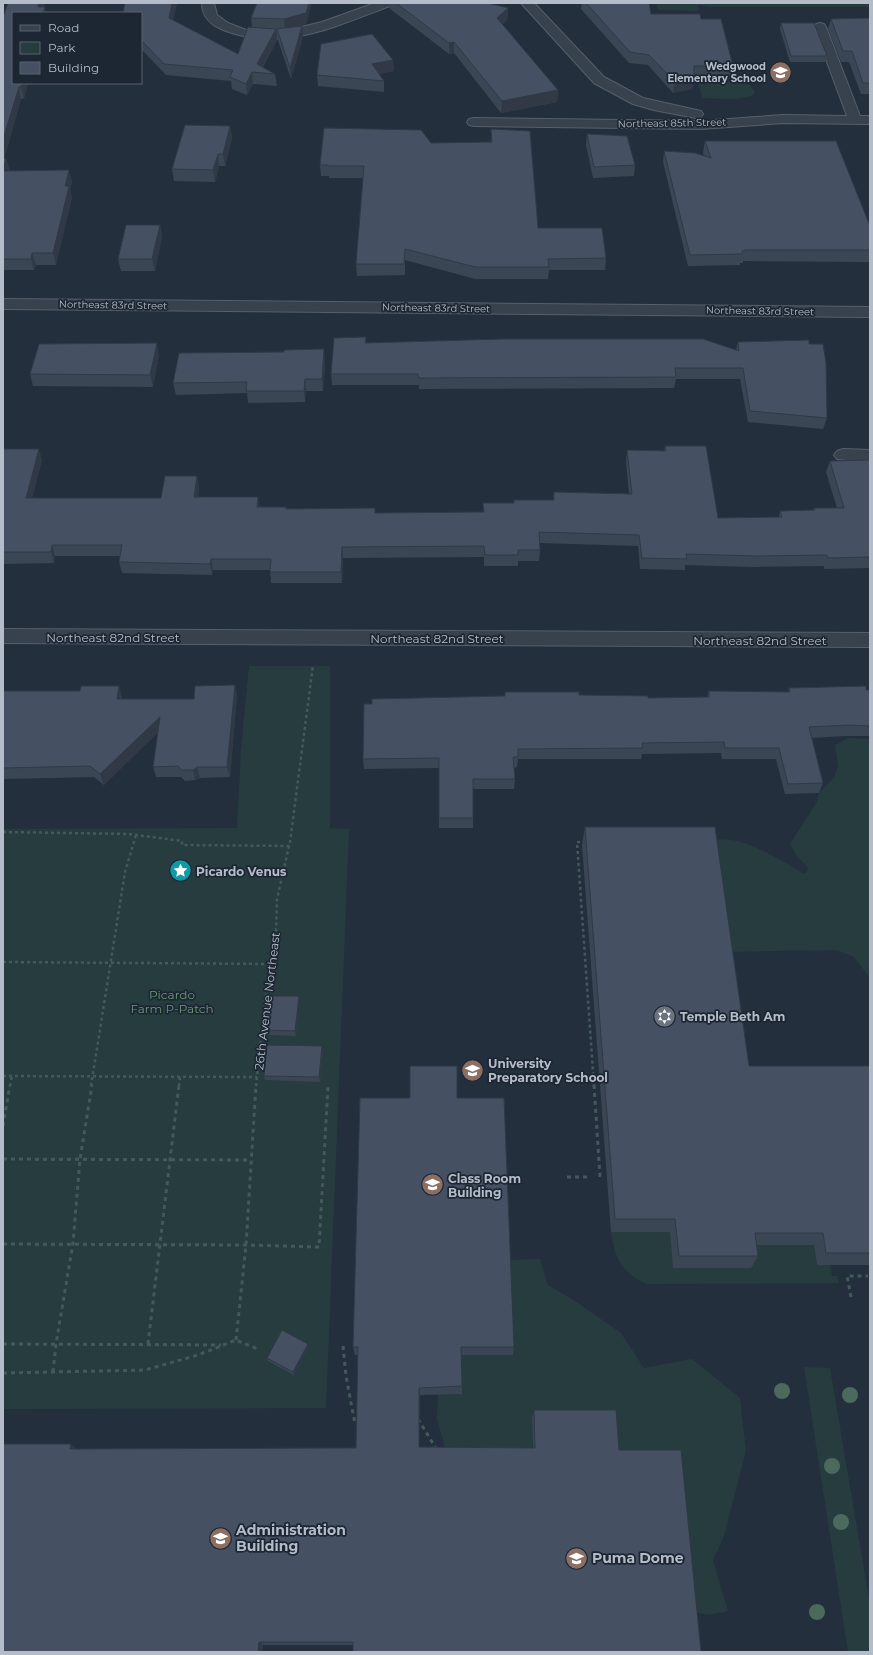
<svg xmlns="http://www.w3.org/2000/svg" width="873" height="1655" font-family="Montserrat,sans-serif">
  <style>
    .green { fill: #263c3f }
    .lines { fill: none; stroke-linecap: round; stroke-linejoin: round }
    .minor-casing { stroke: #565f6c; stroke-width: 2 }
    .path-far1 { stroke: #44595c; stroke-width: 2.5; stroke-dasharray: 3 3; stroke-linecap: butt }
    .path { stroke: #44595c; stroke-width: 3; stroke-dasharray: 4 4; stroke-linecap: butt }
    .minor { fill: #38414e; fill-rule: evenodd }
    .tree { fill: #4b6a5d }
    .wall { fill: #3b4654 }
    .shaded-wall { fill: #303945 }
    .building { fill: #455162; stroke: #303945 }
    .labels { text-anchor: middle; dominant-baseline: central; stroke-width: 3.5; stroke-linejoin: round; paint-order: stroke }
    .far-poi-label { font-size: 10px; font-weight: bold; fill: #b4bcc9; stroke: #1d2633; text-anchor: end }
    .far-street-label { font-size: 10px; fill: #b4bcc9; stroke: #1d2633 }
    .street-label { font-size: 12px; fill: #b4bcc9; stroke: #1d2633 }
    .poi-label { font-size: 12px; font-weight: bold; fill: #b4bcc9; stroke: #1d2633; text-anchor: start }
    .park-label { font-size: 12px; fill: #6b9a76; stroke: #1d2633 }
    .near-poi-label { font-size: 14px; font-weight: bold; fill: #b4bcc9; stroke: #1d2633; text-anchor: start }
  </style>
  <rect width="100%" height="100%" fill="#242f3e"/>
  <!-- green -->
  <path class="green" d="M 656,3 L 870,3 L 870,7 L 712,7 L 698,5 L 699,11 L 658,10 Z
    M 702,80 C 709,80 714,81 721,82 C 734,84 745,73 755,93 C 747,102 714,98 702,98 L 698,82 Z
    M 249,666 L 330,666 L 330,828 L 349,829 L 326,1408 L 3,1409 L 3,829 L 237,828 L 241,749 Z
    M 848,738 L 870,739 L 870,978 L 854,957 L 837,950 L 724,952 L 701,840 C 711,840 720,839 730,840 C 750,841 787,863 804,874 L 809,869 L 797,856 L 790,844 L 817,802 L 819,793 L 834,777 L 838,767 L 835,745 Z
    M 611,1232 L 670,1232 L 737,1268 L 751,1268 L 748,1245 L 814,1245 L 817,1265 L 830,1265 L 832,1276 L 837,1276 L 839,1283 L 646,1284 C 621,1271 615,1259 611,1232 Z
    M 540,1259 L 548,1285 L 575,1301 L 621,1333 L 644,1368 L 692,1359 L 740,1398 L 746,1451 L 724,1536 L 713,1560 L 728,1611 L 708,1615 L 694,1612 L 616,1456 L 532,1418 L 533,1454 L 446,1451 L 437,1419 L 438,1395 L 461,1355 L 509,1260 Z
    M 804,1367 L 830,1368 L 870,1605 L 870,1652 L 848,1652 Z"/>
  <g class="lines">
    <defs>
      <path id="minor" d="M 202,3 L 214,3 L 217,15 L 228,23 L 246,30 L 264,32 L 285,31 L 322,22 L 375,3 L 392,3 L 390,6 C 336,26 284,52 226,31 C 212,26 202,18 202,3 Z
        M 521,3 L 534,3 L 604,77 L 643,98 L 701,111 L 703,114 L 701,117 L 696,118 L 654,110 L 633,104 L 594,83 Z
        M 820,23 L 824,24 L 826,27 L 860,116 L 870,116 L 870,124 L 783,123 L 701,129 L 474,126 L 469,125 L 467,122 L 469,119 L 474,118 L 701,121 L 783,115 L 847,116 L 814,27 L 816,24 Z
        M 3,299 L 870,307 L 870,317 L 3,309 Z
        M 843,449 L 870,450 L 870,462 L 837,459 L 834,455 L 837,451 Z
        M 3,629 L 870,633 L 870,647 L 3,643 Z"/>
    </defs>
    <!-- minor casing -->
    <use href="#minor" class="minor-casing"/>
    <!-- path-far1 -->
    <path class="path-far1" d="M 3,832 L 129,834 L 182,841 L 182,845 L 289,846
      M 586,842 L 577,842 L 594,1086
      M 3,962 L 269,964
      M 3,1076 L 257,1077
      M 10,1086 L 12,1076
      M 91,1086 L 125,872 L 136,835
      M 179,1086 L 180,1076
      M 256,1086 L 269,964 L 276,930 L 277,899 L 290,842 L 313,665"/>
    <!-- path -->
    <path class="path" d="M 594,1085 L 600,1177
      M 3,1126 L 10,1085
      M 3,1159 L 251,1160
      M 567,1177 L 590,1177
      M 3,1244 L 246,1245 L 319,1247 L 328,1086
      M 851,1297 L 847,1276 L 868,1276
      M 236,1340 L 246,1245 L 256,1085
      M 3,1344 L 221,1345
      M 148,1344 L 179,1085
      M 343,1346 L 346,1376 L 355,1424 L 360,1423
      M 53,1372 L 56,1344 L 73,1243 L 80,1159 L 92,1085
      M 3,1373 L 145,1370 L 198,1355 L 236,1340 L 260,1350
      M 418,1419 L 437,1450"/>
    <!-- minor -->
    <use href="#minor" class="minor"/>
  </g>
  <!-- trees -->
  <g class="tree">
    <circle cx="782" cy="1391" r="8"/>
    <circle cx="850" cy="1395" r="8"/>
    <circle cx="832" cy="1466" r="8"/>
    <circle cx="841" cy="1522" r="8"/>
    <circle cx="817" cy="1612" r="8"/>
  </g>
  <!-- wall -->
  <path class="wall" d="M 8,3 L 45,3 L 44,7 L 46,13 L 13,13 L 13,83 L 28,83 L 24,98 L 21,99 L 4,159 L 10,170 L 9,171 L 72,181 L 70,190 L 72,197 L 56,265 L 36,265 L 34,270 L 3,270 L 3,17 Z
    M 125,3 L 177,3 L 173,20 L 238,54 L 252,28 L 251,18 L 257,3 L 306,24 L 300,26 L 303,37 L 291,79 L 278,40 L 276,29 L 277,40 L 263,67 L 275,74 L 277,86 L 253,84 L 247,95 L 232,89 L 231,81 L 166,75 L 141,49 L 141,13 Z
    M 389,3 L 487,3 L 508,8 L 507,20 L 502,24 L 558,90 L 557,102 L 501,113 L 454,53 L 449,54 L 389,8 Z
    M 582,3 L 586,3 L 651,14 L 701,19 L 733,66 L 731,76 L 694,76 L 692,89 L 673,93 L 648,65 L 629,63 L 581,9 Z
    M 870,18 L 870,94 L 861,94 L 849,62 L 841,62 L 828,29 L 831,19 Z
    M 781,23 L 827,56 L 825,62 L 790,62 L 780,29 Z
    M 393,60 L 394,71 L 379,74 L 384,81 L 384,92 L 318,86 L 317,75 Z
    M 230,126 L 232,138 L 225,166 L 219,166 L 215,182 L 174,181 L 172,169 Z
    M 491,129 L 538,228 L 606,258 L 605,270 L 549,270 L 548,279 L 475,279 L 405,260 L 405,275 L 357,276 L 356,264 L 363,178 L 329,178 L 329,176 L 321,176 L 320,165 L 431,143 L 491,142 Z
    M 587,134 L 635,165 L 634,176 L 593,178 L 586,145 Z
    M 705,141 L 870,226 L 870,262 L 743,261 L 743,263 L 740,263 L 740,265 L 688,266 L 663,162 L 664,151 L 704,156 L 703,153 Z
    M 160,225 L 162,237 L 155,271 L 121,271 L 118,259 Z
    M 366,337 L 366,343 L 736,350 L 738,342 L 827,418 L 823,429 L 748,422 L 740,379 L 676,379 L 674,388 L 419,389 L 419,385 L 332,385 L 331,374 Z
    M 159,355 L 153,387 L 33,386 L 30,374 Z
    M 325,361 L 323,391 L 306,391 L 305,402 L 248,403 L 247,393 L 176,395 L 173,383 Z
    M 665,446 L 718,518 L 779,517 L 780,511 L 813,510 L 814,508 L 837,508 L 826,472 L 830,461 L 870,460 L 870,568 L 824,569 L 824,566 L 753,567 L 685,565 L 685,570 L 640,569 L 638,546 L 540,543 L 540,550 L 539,561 L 518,561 L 518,566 L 484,566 L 484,557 L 343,558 L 342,583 L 271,583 L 270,570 L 213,570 L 212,575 L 122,573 L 119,562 L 120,556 L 55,556 L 54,563 L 3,564 L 3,449 L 42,460 L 32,498 L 161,498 L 197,476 L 199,487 L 198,497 L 259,507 L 376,513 L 483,512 L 483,503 L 514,503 L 553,500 L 554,492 L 629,494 L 626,461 L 627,450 L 664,451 Z
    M 119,686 L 122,697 L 122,699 L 194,699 L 237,696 L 230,777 L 200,778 L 195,780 L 185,781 L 181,777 L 156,777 L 153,767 L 158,732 L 104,785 L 94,777 L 3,779 L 3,691 L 80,691 Z
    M 789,688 L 870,690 L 870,736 L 846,736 L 812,738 L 823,783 L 819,793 L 785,794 L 776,759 L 722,759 L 721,753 L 642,754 L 641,759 L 518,759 L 517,767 L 514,768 L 515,779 L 514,789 L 473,789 L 473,828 L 439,828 L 439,768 L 364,769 L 363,759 L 372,704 L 505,696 L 505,692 L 648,698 L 707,697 L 709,691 L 788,692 Z
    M 585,827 L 749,1066 L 870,1066 L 870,1265 L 817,1265 L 814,1245 L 757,1245 L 758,1256 L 751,1268 L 673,1268 L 670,1232 L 611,1232 L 582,845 Z
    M 299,996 L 299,1001 L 296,1036 L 266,1035 L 264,1030 Z
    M 323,1051 L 320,1082 L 265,1080 L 264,1076 Z
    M 457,1098 L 514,1347 L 513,1355 L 462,1355 L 462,1394 L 420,1395 L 419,1447 L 533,1448 L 532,1417 L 534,1410 L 616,1410 L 353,1645 L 263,1645 L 262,1652 L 77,1449 L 356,1448 L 358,1355 L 355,1355 L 353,1347 Z
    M 309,1347 L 294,1375 L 268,1361 L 267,1358 Z"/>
  <!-- shaded-wall -->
  <path class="shaded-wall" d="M 39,3 L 45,3 L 42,13 L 38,7 Z
    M 172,3 L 177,3 L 171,29 L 169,18 Z
    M 309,3 L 312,3 L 306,24 L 285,30 L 284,19 Z
    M 45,7 L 46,13 L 43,13 Z
    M 508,8 L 507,20 L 497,30 L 497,18 Z
    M 302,26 L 303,37 L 291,79 L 290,68 Z
    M 276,29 L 277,40 L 259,73 L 257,64 Z
    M 454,42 L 454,53 L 449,54 L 449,43 Z
    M 393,60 L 394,71 L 372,76 L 372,64 Z
    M 252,72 L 253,84 L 247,95 L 246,84 Z
    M 694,79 L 692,89 L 673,93 L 675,82 Z
    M 22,83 L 28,83 L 24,98 L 21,87 Z
    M 19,87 L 21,99 L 3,161 L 3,139 Z
    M 558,90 L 557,102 L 501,113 L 502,101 Z
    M 230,126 L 232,138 L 225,166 L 223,154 Z
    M 218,154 L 219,166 L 215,182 L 213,170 Z
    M 6,158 L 10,170 L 6,183 L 3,171 Z
    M 69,170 L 72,181 L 70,190 L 72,197 L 56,265 L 53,253 L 65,186 Z
    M 160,225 L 162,237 L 155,271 L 152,259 Z
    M 32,253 L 36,265 L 34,270 L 31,259 Z
    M 157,343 L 159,355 L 153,387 L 150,375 Z
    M 324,349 L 325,361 L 323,391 L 322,379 Z
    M 305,379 L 306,391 L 305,402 L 304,391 Z
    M 39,449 L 42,460 L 29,509 L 26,498 Z
    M 197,476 L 199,487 L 196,508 L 194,497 Z
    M 258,497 L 260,508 L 257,507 Z
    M 52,545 L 55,556 L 54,563 L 51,552 Z
    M 342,547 L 343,558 L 342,583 L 341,572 Z
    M 211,559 L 213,570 L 212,575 L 210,564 Z
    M 235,685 L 237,696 L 230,777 L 227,767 Z
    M 119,686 L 122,697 L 120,710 L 117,699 Z
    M 160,717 L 163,728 L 104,785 L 100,774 Z
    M 197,767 L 200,778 L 195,780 L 193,770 Z
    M 299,996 L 299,1001 L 296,1036 L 295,1031 Z
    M 322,1046 L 323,1051 L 320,1082 L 319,1077 Z
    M 308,1344 L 309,1347 L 294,1375 L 293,1372 Z
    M 419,1388 L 420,1395 L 419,1454 Z
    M 71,1444 L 78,1450 L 70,1449 Z
    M 259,1642 L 263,1645 L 262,1652 L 258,1652 Z"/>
  <!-- building -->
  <path class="building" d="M 8,3 L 39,3 L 38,7 L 45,7 L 43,13 L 13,13 L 13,83 L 22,83 L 21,87 L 19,87 L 3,139 L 3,17 Z
    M 125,3 L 172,3 L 169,18 L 238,54 L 248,27 L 276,29 L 257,64 L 275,74 L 252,72 L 246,84 L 230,77 L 233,70 L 164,64 L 141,40 L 141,13 L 123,13 Z
    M 257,3 L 309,3 L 306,13 L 284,19 L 251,18 Z
    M 396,3 L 487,3 L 508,8 L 497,18 L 558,90 L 502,101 L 454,42 L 449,43 Z
    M 586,3 L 649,3 L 651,14 L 700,14 L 701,19 L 721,19 L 733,66 L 694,66 L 694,79 L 675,82 L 649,55 L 630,52 Z
    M 870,18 L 870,83 L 863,83 L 852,51 L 843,51 L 831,19 Z
    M 781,23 L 814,23 L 827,56 L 791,56 Z
    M 302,26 L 290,68 L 277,29 Z
    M 372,34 L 393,60 L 372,64 L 384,81 L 317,75 L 321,44 Z
    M 185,125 L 230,126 L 223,154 L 218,154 L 213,170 L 172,169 Z
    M 324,128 L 421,130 L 431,143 L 492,142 L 491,129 L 530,131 L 538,228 L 602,228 L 606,258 L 548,259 L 549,267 L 475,267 L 405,249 L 404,264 L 356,264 L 364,166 L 328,166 L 328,165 L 320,165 Z
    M 587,134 L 627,136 L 635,165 L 594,167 Z
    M 705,141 L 836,141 L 870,226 L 870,250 L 745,250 L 745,251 L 742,251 L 742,254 L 690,255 L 664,151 L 695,153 L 711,158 Z
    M 6,158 L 3,171 L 69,170 L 65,186 L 69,186 L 53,253 L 32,253 L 31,259 L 3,259 L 3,159 Z
    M 126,225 L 160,225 L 152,259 L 118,259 Z
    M 366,337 L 365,343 L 503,339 L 703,339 L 739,351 L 738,342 L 809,340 L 809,344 L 823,344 L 826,363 L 827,418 L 750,411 L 743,368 L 675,368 L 676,377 L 419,378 L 418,374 L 331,374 L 334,338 Z
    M 157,343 L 150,375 L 30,374 L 39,344 Z
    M 324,349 L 322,379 L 305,379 L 304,391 L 246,391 L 247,382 L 173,383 L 179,353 L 284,352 L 284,350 Z
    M 665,446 L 706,446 L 718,518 L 782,517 L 780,511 L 815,510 L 814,508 L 844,508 L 830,461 L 870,460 L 870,557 L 828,558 L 827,555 L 756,556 L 686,554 L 687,559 L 642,558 L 639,535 L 539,532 L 540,550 L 518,550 L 518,555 L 485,555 L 484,546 L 342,547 L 341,572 L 270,572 L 271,559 L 211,559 L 210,564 L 119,562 L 122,545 L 52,545 L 51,552 L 3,552 L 3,449 L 39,449 L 26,498 L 161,498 L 165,476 L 197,476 L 194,497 L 258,497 L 257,507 L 286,507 L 286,509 L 375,508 L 375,513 L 484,512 L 483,503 L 514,503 L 514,500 L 554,500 L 554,492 L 632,494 L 627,450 L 666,451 Z
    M 235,685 L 227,767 L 197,767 L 193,770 L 182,770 L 178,766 L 153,767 L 160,717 L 100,774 L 90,766 L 3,768 L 3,691 L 80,691 L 81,686 L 119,686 L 117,699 L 194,699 L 195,686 Z
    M 866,686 L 866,690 L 870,690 L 870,726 L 850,725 L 809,727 L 823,783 L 788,784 L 779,748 L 725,748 L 724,742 L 642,743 L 643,748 L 518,749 L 518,757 L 513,757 L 515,779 L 473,779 L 473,818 L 439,818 L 439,758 L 363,759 L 364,704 L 372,704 L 372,699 L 505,696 L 505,692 L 579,692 L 579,695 L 648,696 L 648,698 L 709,697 L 709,691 L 790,692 L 789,688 Z
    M 585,827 L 715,827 L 749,1066 L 870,1066 L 870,1253 L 826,1253 L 823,1233 L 755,1233 L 758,1256 L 679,1256 L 675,1219 L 615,1219 Z
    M 268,996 L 299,996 L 295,1031 L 264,1030 Z
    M 267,1045 L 322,1046 L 319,1077 L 264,1076 Z
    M 410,1066 L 457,1066 L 457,1098 L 504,1098 L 514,1347 L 461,1347 L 462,1386 L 419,1388 L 419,1447 L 535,1448 L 534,1410 L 616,1410 L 619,1450 L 681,1450 L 701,1652 L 353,1652 L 353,1642 L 259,1642 L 258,1652 L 3,1652 L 3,1444 L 71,1444 L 70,1449 L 356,1448 L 358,1347 L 353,1347 L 360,1098 L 410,1098 Z
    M 282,1330 L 308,1344 L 293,1372 L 267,1358 Z"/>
  <!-- icons -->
  <defs>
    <symbol id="school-disc" viewBox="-11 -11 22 22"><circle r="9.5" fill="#8d6e63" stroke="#1d2633"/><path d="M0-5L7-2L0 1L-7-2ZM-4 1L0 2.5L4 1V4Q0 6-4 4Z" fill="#fff"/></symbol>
    <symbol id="sight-disc" viewBox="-11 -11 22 22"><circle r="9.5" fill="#0f9aa8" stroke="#1d2633"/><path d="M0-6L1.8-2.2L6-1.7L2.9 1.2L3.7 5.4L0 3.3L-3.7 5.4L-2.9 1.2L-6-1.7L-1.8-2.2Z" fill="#fff"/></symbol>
    <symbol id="synagogue-disc" viewBox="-11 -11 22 22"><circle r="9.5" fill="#6b7280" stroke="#1d2633"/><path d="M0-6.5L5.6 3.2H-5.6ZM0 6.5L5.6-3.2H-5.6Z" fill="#fff"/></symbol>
  </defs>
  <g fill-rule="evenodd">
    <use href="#school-disc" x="768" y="60" width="25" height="25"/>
    <use href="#sight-disc" x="168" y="858" width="25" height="25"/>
    <use href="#synagogue-disc" x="652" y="1004" width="25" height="25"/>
    <use href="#school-disc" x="460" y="1058" width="25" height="25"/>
    <use href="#school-disc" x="420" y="1172" width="25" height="25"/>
    <use href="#school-disc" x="208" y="1526" width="25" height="25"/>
    <use href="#school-disc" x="564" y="1546" width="25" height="25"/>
  </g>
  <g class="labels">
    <!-- far-poi labels -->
    <g class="far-poi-label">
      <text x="766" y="66">Wedgwood<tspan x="766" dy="12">Elementary School</tspan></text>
    </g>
    <!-- far-street labels -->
    <g class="far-street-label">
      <text transform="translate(672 123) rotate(-1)">Northeast 85th Street</text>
      <text transform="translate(113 305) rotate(1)">Northeast 83rd Street</text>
      <text transform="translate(436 308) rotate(1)">Northeast 83rd Street</text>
      <text transform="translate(760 311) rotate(1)">Northeast 83rd Street</text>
    </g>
    <!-- street labels -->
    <g class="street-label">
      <text x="113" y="637">Northeast 82nd Street</text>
      <text x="437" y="638">Northeast 82nd Street</text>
      <text x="760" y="640">Northeast 82nd Street</text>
      <text transform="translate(267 1001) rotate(-83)">26th Avenue Northeast</text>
    </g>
    <!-- poi labels -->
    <g class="poi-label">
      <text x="196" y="871">Picardo Venus</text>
      <text x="680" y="1016">Temple Beth Am</text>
      <text x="488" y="1063">University<tspan x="488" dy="14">Preparatory School</tspan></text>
      <text x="448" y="1178">Class Room<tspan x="448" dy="14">Building</tspan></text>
    </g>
    <!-- park labels -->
    <g class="park-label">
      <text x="172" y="994">Picardo<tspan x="172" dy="14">Farm P-Patch</tspan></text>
    </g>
    <!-- near-poi labels -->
    <g class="near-poi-label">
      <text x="236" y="1530">Administration<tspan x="236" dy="16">Building</tspan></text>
      <text x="592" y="1558">Puma Dome</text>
    </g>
  </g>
  <!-- border -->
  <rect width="873" height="1655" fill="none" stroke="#b4bcc9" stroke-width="8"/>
  <!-- legend -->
  <rect x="12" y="12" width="130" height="72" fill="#1d2633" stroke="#59626f"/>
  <rect x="20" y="25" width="20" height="6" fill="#38414e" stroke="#59626f"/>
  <text x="48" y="32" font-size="12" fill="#b4bcc9">Road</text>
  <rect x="20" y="42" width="20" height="12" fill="#263c3f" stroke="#59626f"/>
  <text x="48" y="52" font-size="12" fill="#b4bcc9">Park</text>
  <rect x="20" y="62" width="20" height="12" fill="#455162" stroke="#59626f"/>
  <text x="48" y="72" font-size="12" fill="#b4bcc9">Building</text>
</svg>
